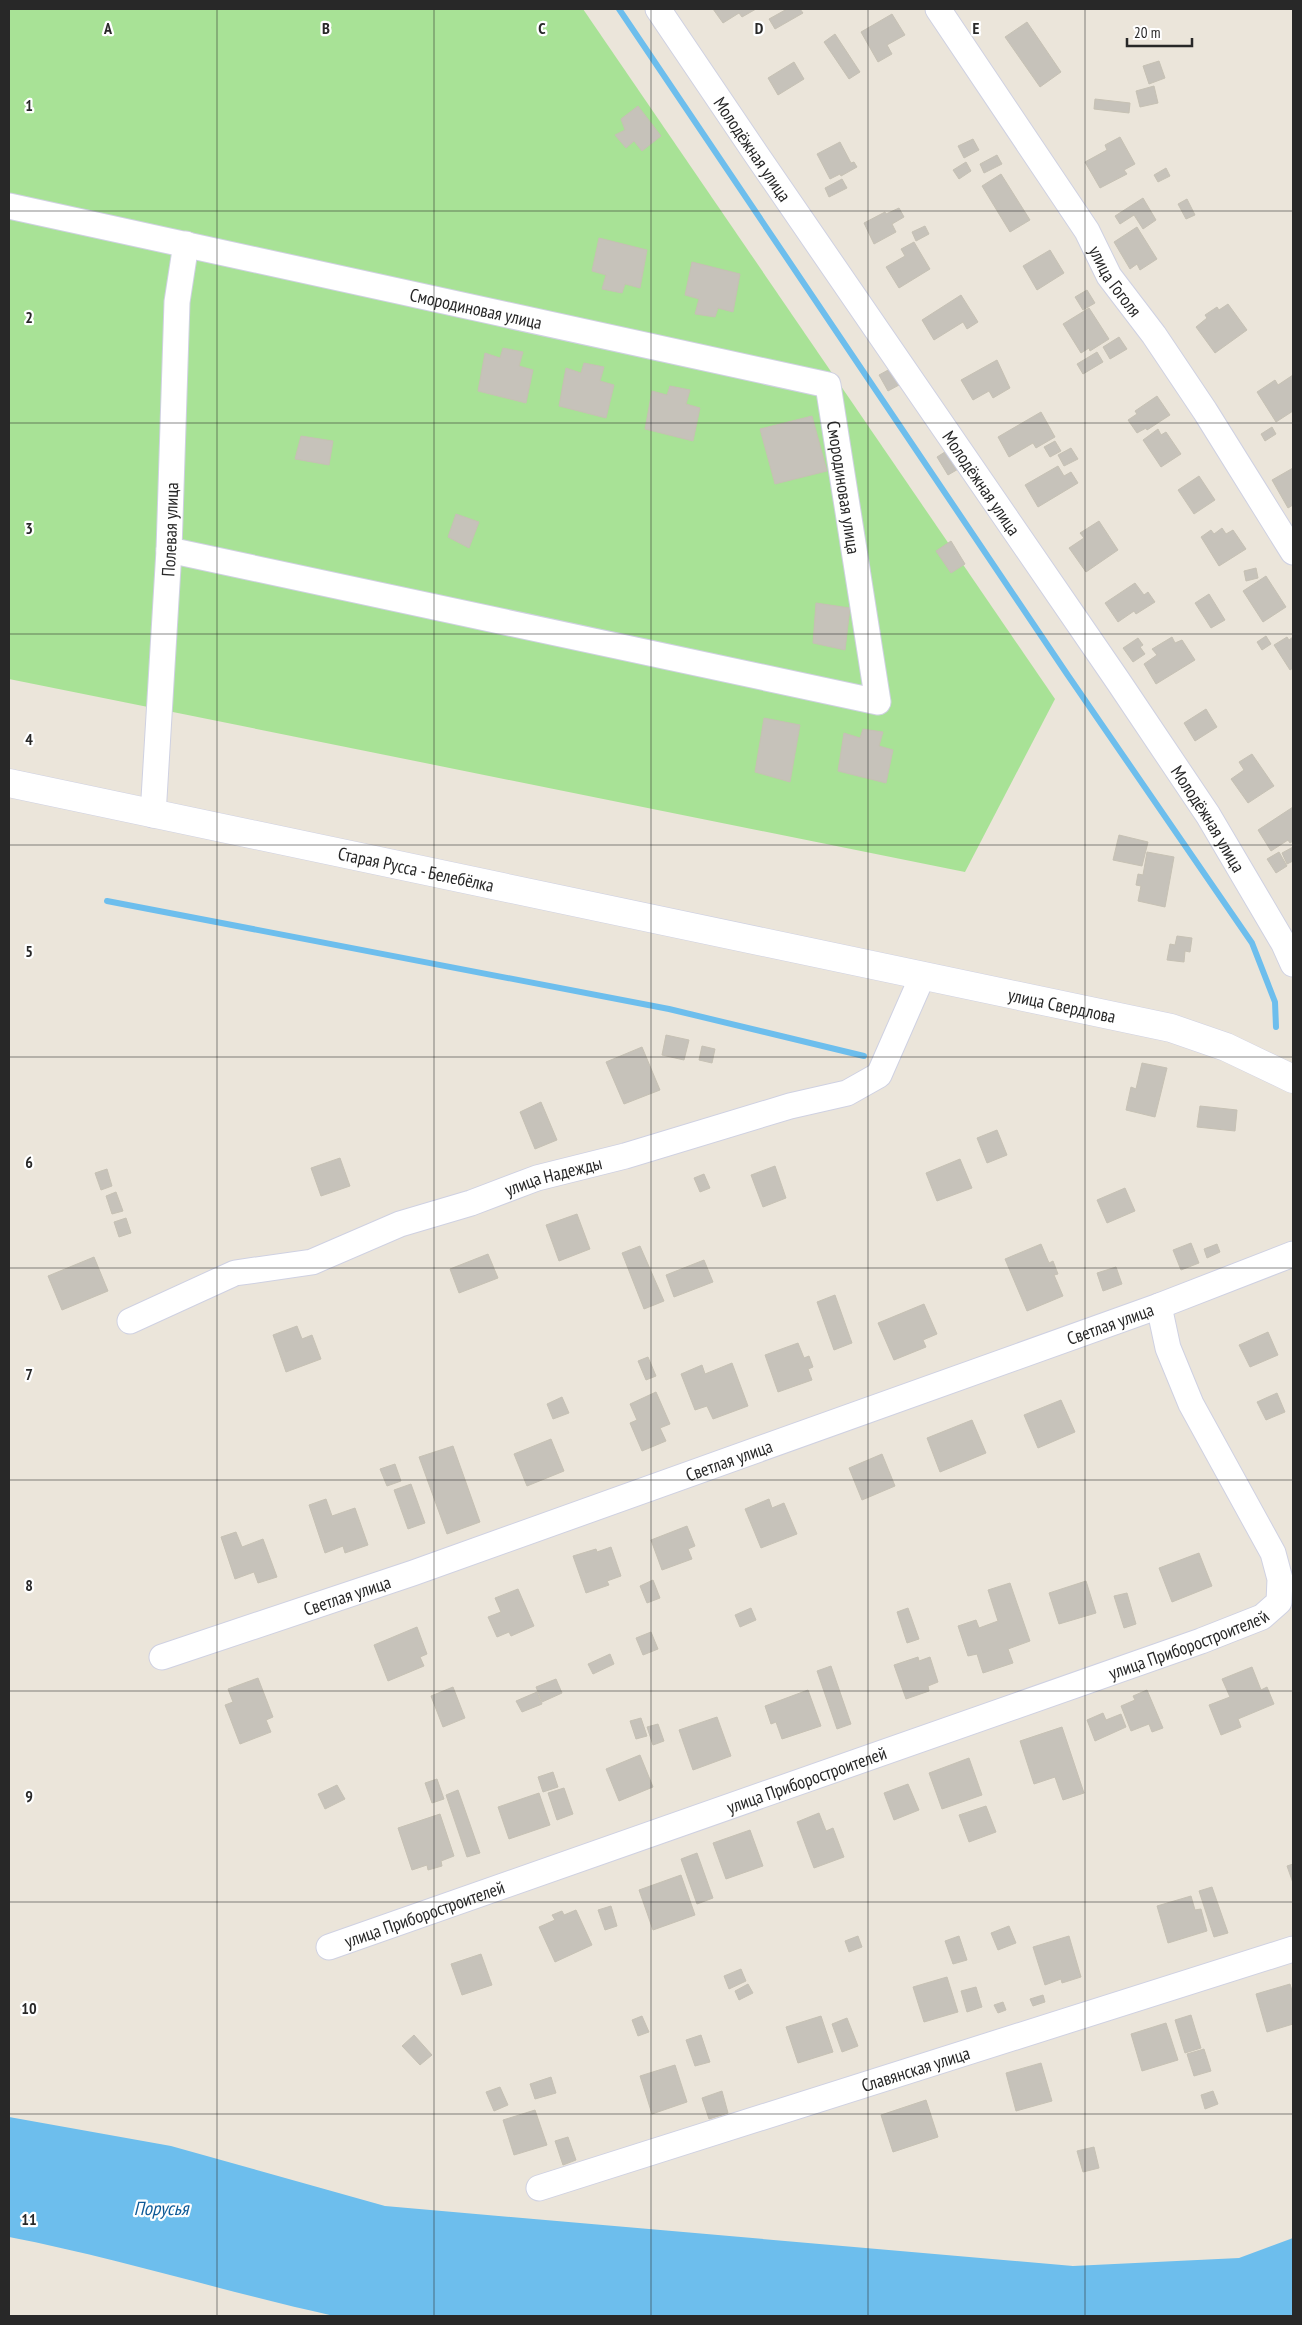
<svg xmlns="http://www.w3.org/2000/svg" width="1302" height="2325" font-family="'PT Sans Narrow',sans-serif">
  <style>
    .green { fill: #a8e296 }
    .water { fill: #6dbeed }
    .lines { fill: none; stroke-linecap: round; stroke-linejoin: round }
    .stream { stroke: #6dbeed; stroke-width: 6 }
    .building { fill: #c6c2ba; stroke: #c6c1b4 }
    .street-casing { stroke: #cfd1e2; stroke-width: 27 }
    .secondary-casing { stroke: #cfd1e2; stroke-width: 29 }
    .street { stroke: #fff; stroke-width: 25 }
    .secondary { stroke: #fff; stroke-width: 28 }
    .grid { fill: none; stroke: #282828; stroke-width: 1; stroke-opacity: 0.55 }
    .labels { text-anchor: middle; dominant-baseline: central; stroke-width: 4.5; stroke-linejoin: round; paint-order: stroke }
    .street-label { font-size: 18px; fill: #282828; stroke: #fff }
    .water-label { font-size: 19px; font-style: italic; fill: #0e5a97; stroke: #fff }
    .grid-label { font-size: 16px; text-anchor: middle; font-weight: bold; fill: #282828; stroke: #fff; stroke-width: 4.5; stroke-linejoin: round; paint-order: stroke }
  </style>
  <rect width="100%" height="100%" fill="#ebe5da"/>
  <!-- green -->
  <path class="green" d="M 9,9 L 583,9 L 1055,699 L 965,872 L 9,679 Z"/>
  <!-- water -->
  <path class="water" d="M 9,2117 L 171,2146 L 385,2206 L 1073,2266 L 1239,2258 L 1293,2238 L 1293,2316 L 334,2316 C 225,2292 118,2258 9,2237 Z"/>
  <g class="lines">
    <!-- stream -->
    <path class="stream" d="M 619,9 L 1067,674 L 1252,943 L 1275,1002 L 1276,1027
      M 107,901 L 669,1009 L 864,1056"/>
  </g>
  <!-- building -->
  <path class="building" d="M 713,9 L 756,9 L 742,17 L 739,13 L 723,23 Z
    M 787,9 L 800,9 L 803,13 L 775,29 L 769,19 Z
    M 892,14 L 905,35 L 887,45 L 892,54 L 878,62 L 861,32 Z
    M 1027,22 L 1061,72 L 1040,87 L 1005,37 Z
    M 835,34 L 860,72 L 849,79 L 824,42 Z
    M 1159,61 L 1165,78 L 1149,84 L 1143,66 Z
    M 794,62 L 804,79 L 778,95 L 768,78 Z
    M 1154,86 L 1158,103 L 1140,107 L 1136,91 Z
    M 1095,99 L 1130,103 L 1129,113 L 1094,109 Z
    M 638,106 L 661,136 L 642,151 L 634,141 L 626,148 L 615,135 L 625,130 L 621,119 Z
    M 1120,137 L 1135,164 L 1124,170 L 1127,174 L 1100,188 L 1085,162 L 1107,150 L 1105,145 Z
    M 973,139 L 979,150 L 964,158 L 958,146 Z
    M 840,142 L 851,163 L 854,162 L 857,167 L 841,176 L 840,174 L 830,179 L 817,154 Z
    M 997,155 L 1002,164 L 984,173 L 980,164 Z
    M 966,162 L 971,171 L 959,179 L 953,170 Z
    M 1166,168 L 1170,176 L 1158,182 L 1154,175 Z
    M 1001,174 L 1030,220 L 1010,232 L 982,186 Z
    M 842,179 L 847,188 L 829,197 L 825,188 Z
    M 1143,198 L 1156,220 L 1143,229 L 1134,215 L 1120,224 L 1115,216 Z
    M 1187,199 L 1195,215 L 1186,219 L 1178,204 Z
    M 899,208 L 904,217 L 892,224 L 896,232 L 874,244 L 864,223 L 885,212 L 886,214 Z
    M 925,226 L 929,234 L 916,241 L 912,232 Z
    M 1137,227 L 1157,259 L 1140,270 L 1137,264 L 1130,269 L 1114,242 Z
    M 599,238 L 647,250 L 640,288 L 625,284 L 622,293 L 602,289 L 606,275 L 592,271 Z
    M 914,242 L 930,269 L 899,288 L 886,267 L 905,256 L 901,249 Z
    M 1050,250 L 1064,273 L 1037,290 L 1023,266 Z
    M 692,262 L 740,274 L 733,312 L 718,308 L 715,317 L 695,314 L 699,299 L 685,295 Z
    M 1087,290 L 1095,303 L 1083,310 L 1075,297 Z
    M 961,295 L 978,322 L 967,329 L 963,322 L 934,340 L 922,320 Z
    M 1228,304 L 1247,330 L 1215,353 L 1196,327 L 1207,318 L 1205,315 L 1217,307 L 1219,310 Z
    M 1089,308 L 1109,339 L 1090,351 L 1089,348 L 1081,353 L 1063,324 Z
    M 1119,337 L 1127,349 L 1110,359 L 1103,347 Z
    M 503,348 L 523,352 L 519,366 L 533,370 L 526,403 L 478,391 L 485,353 L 500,358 Z
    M 1097,352 L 1103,362 L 1083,374 L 1077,364 Z
    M 997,360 L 1010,388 L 993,398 L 989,391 L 973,400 L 961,380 Z
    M 584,363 L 604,367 L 600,381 L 614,385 L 606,418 L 559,406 L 566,368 L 581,373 Z
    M 890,369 L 899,385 L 888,391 L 879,375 Z
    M 1293,375 L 1293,411 L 1276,422 L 1257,392 L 1275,380 L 1278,385 Z
    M 670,386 L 690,390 L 686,404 L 700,408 L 693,441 L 645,429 L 652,391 L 667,395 Z
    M 1157,396 L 1170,415 L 1147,430 L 1146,428 L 1137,433 L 1128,420 L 1137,414 L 1135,411 Z
    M 1041,412 L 1055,437 L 1036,448 L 1033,443 L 1009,457 L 998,437 Z
    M 812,416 L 827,471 L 775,484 L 760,429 Z
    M 1272,427 L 1276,434 L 1265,441 L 1261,434 Z
    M 1158,429 L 1161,435 L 1166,432 L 1181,454 L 1161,467 L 1143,440 Z
    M 301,436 L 333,441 L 329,465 L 295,459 Z
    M 1055,441 L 1061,451 L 1050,457 L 1044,447 Z
    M 1071,448 L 1078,459 L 1064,466 L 1058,455 Z
    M 948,450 L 960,468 L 948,475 L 937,457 Z
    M 1058,466 L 1064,476 L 1071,472 L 1078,483 L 1038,507 L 1025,485 Z
    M 1293,468 L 1293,505 L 1288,508 L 1272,480 Z
    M 1199,476 L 1215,500 L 1194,514 L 1178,490 Z
    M 456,514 L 479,522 L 469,548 L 448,537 Z
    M 1099,521 L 1118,550 L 1086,572 L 1069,548 L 1084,538 L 1080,533 Z
    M 1222,528 L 1226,534 L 1233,530 L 1246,549 L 1219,566 L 1201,537 L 1211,530 L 1214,534 Z
    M 951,541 L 965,564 L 951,573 L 936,551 Z
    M 1256,568 L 1258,578 L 1246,581 L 1244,571 Z
    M 1266,576 L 1286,607 L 1263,622 L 1243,591 Z
    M 1135,583 L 1144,595 L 1148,592 L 1155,602 L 1136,614 L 1134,611 L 1118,622 L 1105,603 Z
    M 1209,594 L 1225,620 L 1211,628 L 1195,603 Z
    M 816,603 L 850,608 L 845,650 L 813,643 Z
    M 1266,636 L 1271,644 L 1262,650 L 1257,642 Z
    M 1172,637 L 1175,643 L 1182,640 L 1195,660 L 1156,684 L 1144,664 L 1157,655 L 1152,649 Z
    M 1287,637 L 1289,640 L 1293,637 L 1293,668 L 1290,670 L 1274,645 Z
    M 1138,638 L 1143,645 L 1140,647 L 1145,654 L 1133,662 L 1123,648 Z
    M 1206,709 L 1217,727 L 1195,741 L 1184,723 Z
    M 764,718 L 800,725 L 790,782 L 755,772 Z
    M 863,729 L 883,732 L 879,746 L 893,750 L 886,783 L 838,771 L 844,733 L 860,738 Z
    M 1252,754 L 1274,786 L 1248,803 L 1231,779 L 1244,770 L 1239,762 Z
    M 1293,807 L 1293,841 L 1290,843 L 1288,840 L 1271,851 L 1258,830 Z
    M 1119,835 L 1148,842 L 1142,866 L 1113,860 Z
    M 1293,847 L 1293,861 L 1287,864 L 1282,853 Z
    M 1147,852 L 1174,857 L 1165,907 L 1138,901 L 1141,886 L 1136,885 L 1138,874 L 1143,875 Z
    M 1279,852 L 1287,866 L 1276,873 L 1267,859 Z
    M 1177,936 L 1192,938 L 1190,952 L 1185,951 L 1184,962 L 1167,960 L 1170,944 L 1175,945 Z
    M 666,1035 L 689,1040 L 684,1060 L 662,1055 Z
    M 702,1046 L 715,1049 L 712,1063 L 699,1060 Z
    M 642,1047 L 660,1090 L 624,1104 L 606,1062 Z
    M 1142,1063 L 1167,1068 L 1155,1117 L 1126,1110 L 1131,1087 L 1136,1089 Z
    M 541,1102 L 557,1140 L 535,1149 L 520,1112 Z
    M 1200,1106 L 1237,1110 L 1235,1131 L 1197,1127 Z
    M 997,1130 L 1007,1155 L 987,1163 L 977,1138 Z
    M 340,1158 L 350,1186 L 321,1196 L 311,1168 Z
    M 960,1159 L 972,1188 L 937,1201 L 926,1173 Z
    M 775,1166 L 786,1198 L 763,1207 L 751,1175 Z
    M 107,1169 L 112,1186 L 101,1190 L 95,1173 Z
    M 704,1174 L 710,1188 L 700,1192 L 694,1178 Z
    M 1125,1188 L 1135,1211 L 1107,1223 L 1097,1200 Z
    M 116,1192 L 123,1211 L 112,1214 L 106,1196 Z
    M 577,1214 L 590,1249 L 559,1261 L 546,1225 Z
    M 126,1218 L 131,1233 L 119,1237 L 114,1222 Z
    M 1191,1243 L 1199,1263 L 1181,1270 L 1173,1250 Z
    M 1041,1244 L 1049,1263 L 1053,1261 L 1058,1274 L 1054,1275 L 1063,1296 L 1027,1311 L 1005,1259 Z
    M 1217,1244 L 1220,1252 L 1207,1258 L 1204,1249 Z
    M 640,1246 L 664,1301 L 644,1309 L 622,1253 Z
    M 488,1254 L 498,1278 L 459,1293 L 450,1269 Z
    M 94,1257 L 108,1291 L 62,1310 L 48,1276 Z
    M 704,1260 L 713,1282 L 674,1297 L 666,1275 Z
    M 1116,1267 L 1122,1284 L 1103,1291 L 1097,1273 Z
    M 835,1295 L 852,1343 L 834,1350 L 817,1302 Z
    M 924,1304 L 937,1334 L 923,1340 L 926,1347 L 894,1360 L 878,1323 Z
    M 297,1326 L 302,1339 L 312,1335 L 321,1359 L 286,1372 L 273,1335 Z
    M 1268,1332 L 1278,1355 L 1250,1367 L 1239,1345 Z
    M 798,1343 L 804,1358 L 809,1356 L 813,1367 L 808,1369 L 812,1380 L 778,1392 L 765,1355 Z
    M 648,1357 L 656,1376 L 646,1380 L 638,1361 Z
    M 732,1363 L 748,1406 L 713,1419 L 707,1406 L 695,1410 L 681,1374 L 702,1365 L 705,1374 Z
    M 656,1392 L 670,1424 L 660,1428 L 666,1441 L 642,1451 L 630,1423 L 637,1420 L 630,1404 Z
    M 1277,1393 L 1285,1412 L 1266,1420 L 1257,1402 Z
    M 562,1397 L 569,1413 L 553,1419 L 547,1404 Z
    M 1061,1400 L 1075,1432 L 1038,1448 L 1024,1415 Z
    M 972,1420 L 986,1453 L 940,1472 L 927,1438 Z
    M 551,1439 L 564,1471 L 527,1486 L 514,1454 Z
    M 453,1446 L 480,1522 L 447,1534 L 419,1457 Z
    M 882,1454 L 895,1486 L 862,1500 L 849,1468 Z
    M 395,1464 L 401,1481 L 387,1486 L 380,1469 Z
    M 411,1484 L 425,1523 L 408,1529 L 394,1490 Z
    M 326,1499 L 332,1516 L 355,1508 L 368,1545 L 345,1553 L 343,1546 L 325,1553 L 309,1505 Z
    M 769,1499 L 772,1508 L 784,1503 L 797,1534 L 761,1548 L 745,1509 Z
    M 687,1526 L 695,1546 L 688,1549 L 692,1559 L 662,1570 L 651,1540 Z
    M 236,1532 L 242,1547 L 263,1539 L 277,1577 L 258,1583 L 254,1572 L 235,1579 L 221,1537 Z
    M 611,1547 L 621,1576 L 607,1581 L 609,1585 L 586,1593 L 573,1556 L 596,1549 L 597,1552 Z
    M 1199,1553 L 1212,1586 L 1172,1602 L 1159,1568 Z
    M 653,1580 L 660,1598 L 647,1603 L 640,1586 Z
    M 1086,1581 L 1096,1613 L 1059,1624 L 1049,1593 Z
    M 1010,1583 L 1030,1641 L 1008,1649 L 1013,1663 L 983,1673 L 977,1654 L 968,1656 L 958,1626 L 976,1620 L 979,1628 L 998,1621 L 988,1590 Z
    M 518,1589 L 534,1626 L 511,1636 L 509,1632 L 497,1637 L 488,1617 L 501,1612 L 495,1598 Z
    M 1127,1593 L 1136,1624 L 1124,1628 L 1114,1596 Z
    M 751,1608 L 756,1620 L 740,1627 L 735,1615 Z
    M 908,1608 L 919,1639 L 907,1643 L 897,1612 Z
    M 417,1627 L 427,1654 L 420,1657 L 424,1666 L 388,1681 L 374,1645 Z
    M 651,1632 L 658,1649 L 643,1655 L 636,1638 Z
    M 610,1654 L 614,1664 L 593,1674 L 588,1664 Z
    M 918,1657 L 919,1661 L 930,1657 L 938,1682 L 928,1686 L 929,1691 L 906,1699 L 894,1665 Z
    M 831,1666 L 851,1724 L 837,1729 L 817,1671 Z
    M 1252,1667 L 1261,1690 L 1267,1687 L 1274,1704 L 1238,1719 L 1241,1727 L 1221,1735 L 1209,1705 L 1230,1697 L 1222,1679 Z
    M 258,1678 L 273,1717 L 266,1720 L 271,1732 L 240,1744 L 225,1705 L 233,1702 L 228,1689 Z
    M 556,1679 L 562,1693 L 542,1702 L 536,1687 Z
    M 453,1687 L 465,1718 L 443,1727 L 431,1696 Z
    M 808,1690 L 821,1726 L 782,1739 L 776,1722 L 771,1724 L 765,1706 Z
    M 1147,1690 L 1163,1728 L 1152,1732 L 1149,1724 L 1131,1731 L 1121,1706 L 1135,1700 L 1133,1696 Z
    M 537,1692 L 542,1704 L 522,1712 L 516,1701 Z
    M 1103,1713 L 1106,1720 L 1121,1714 L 1126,1727 L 1095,1741 L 1087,1720 Z
    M 717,1717 L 731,1756 L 693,1770 L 679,1730 Z
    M 641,1718 L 647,1736 L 636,1739 L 630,1721 Z
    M 658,1724 L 664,1741 L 653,1745 L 647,1727 Z
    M 1062,1727 L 1084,1793 L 1063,1800 L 1055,1777 L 1034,1784 L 1020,1741 Z
    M 640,1755 L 653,1787 L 619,1801 L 606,1769 Z
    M 969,1758 L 982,1795 L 942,1809 L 929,1773 Z
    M 553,1772 L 558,1787 L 543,1792 L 538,1777 Z
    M 437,1779 L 444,1799 L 432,1803 L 425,1783 Z
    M 908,1784 L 919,1810 L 894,1820 L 884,1793 Z
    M 337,1785 L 345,1799 L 325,1809 L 318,1794 Z
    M 564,1788 L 573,1814 L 557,1820 L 548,1793 Z
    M 458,1790 L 480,1853 L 467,1857 L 446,1795 Z
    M 539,1793 L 550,1825 L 509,1839 L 498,1807 Z
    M 986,1806 L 996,1832 L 969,1842 L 959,1815 Z
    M 819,1813 L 826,1831 L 833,1828 L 844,1857 L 814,1868 L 797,1822 Z
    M 440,1814 L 454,1856 L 441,1861 L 442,1866 L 428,1870 L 427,1865 L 412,1870 L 398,1828 Z
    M 750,1830 L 763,1866 L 726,1879 L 713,1843 Z
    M 697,1853 L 713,1898 L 697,1904 L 681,1859 Z
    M 1293,1864 L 1293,1883 L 1287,1866 Z
    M 681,1875 L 695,1915 L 653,1930 L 639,1890 Z
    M 1212,1887 L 1228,1933 L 1214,1937 L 1199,1891 Z
    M 1191,1896 L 1195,1910 L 1201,1909 L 1207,1931 L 1168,1943 L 1157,1906 Z
    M 611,1906 L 617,1926 L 605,1930 L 598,1910 Z
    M 576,1910 L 592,1945 L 555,1962 L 539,1927 L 555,1920 L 552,1915 L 562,1911 L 564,1915 Z
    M 1009,1926 L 1016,1943 L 998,1950 L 991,1933 Z
    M 858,1936 L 862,1947 L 849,1952 L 845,1941 Z
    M 959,1936 L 967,1960 L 953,1964 L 945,1941 Z
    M 1069,1936 L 1081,1977 L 1062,1983 L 1061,1979 L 1045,1985 L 1033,1947 Z
    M 481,1954 L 492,1985 L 462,1995 L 451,1964 Z
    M 741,1969 L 746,1981 L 729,1989 L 724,1976 Z
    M 947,1977 L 958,2012 L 924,2022 L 913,1987 Z
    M 748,1984 L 753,1993 L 739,2000 L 735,1991 Z
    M 1290,1984 L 1293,1994 L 1293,2024 L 1267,2032 L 1256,1994 Z
    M 976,1987 L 982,2007 L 967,2012 L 961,1991 Z
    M 1043,1995 L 1045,2002 L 1033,2006 L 1030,1999 Z
    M 1003,2002 L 1006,2010 L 998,2013 L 994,2005 Z
    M 1191,2015 L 1201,2048 L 1185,2053 L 1175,2020 Z
    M 642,2016 L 649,2032 L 638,2036 L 632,2020 Z
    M 821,2016 L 833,2052 L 798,2063 L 786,2027 Z
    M 847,2018 L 858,2046 L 842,2052 L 832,2024 Z
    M 1166,2023 L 1178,2060 L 1142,2071 L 1131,2034 Z
    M 414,2035 L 432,2055 L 420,2065 L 402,2046 Z
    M 701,2035 L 710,2062 L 695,2066 L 686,2040 Z
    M 1204,2049 L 1211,2071 L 1194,2076 L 1187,2054 Z
    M 1041,2063 L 1052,2101 L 1016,2111 L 1006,2073 Z
    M 675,2065 L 687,2102 L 652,2114 L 640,2076 Z
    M 551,2077 L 556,2093 L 535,2099 L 530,2084 Z
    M 500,2087 L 508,2105 L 494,2111 L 486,2092 Z
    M 722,2091 L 728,2113 L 709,2119 L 702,2098 Z
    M 1213,2091 L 1218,2104 L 1205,2109 L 1201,2095 Z
    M 926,2100 L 938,2137 L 893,2152 L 881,2115 Z
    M 535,2110 L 547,2145 L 514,2155 L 503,2120 Z
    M 568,2137 L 576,2160 L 563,2165 L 555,2141 Z
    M 1094,2147 L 1099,2168 L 1083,2172 L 1077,2151 Z"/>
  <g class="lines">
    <defs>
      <g id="street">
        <path id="s1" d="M 658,9 L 756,154 L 1118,681 L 1208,815 L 1284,944 L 1293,964"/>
        <path id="s2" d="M 938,9 L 1087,231 L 1109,276 L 1154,335 L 1205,411 L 1293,552"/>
        <path id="s3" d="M 9,206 L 828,385 L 878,702 L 169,550"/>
        <path id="s4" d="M 153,815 L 169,550 L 177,302 L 186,244"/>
        <path id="s5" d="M 130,1321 L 235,1273 L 312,1262 L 400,1224 L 471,1203 L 537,1178 L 625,1156 L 790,1106 L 847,1093 L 879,1075 L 922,977"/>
        <path id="s6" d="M 162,1657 L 413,1573 L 1159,1306 L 1293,1254"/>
        <path id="s7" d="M 329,1947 L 1201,1641 L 1262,1617 L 1279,1602 L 1280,1579 L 1273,1553 L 1191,1404 L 1168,1348 L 1159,1306"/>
        <path id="s8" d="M 539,2188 L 1293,1949"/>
      </g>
      <g id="secondary">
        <path id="s9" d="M 9,783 L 1171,1028 L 1226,1047 L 1293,1079"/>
      </g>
    </defs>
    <!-- street casing -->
    <use href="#street" class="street-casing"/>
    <!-- secondary casing -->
    <use href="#secondary" class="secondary-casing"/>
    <!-- street -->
    <use href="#street" class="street"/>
    <!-- secondary -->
    <use href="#secondary" class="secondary"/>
  </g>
  <!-- grid -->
  <path class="grid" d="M 217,9 L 217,2316M 434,9 L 434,2316M 651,9 L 651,2316M 868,9 L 868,2316M 1085,9 L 1085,2316M 9,211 L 1293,211M 9,423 L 1293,423M 9,634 L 1293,634M 9,845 L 1293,845M 9,1057 L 1293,1057M 9,1268 L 1293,1268M 9,1480 L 1293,1480M 9,1691 L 1293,1691M 9,1902 L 1293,1902M 9,2114 L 1293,2114"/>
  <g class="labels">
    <!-- street labels -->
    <g class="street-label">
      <text stroke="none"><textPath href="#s1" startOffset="169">Молодёжная улица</textPath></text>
      <text stroke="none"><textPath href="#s2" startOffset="325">улица Гоголя</textPath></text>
      <text stroke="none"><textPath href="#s3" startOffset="478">Смородиновая улица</textPath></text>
      <text stroke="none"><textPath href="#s1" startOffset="574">Молодёжная улица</textPath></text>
      <text stroke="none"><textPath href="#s3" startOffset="942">Смородиновая улица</textPath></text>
      <text stroke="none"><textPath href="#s4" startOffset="286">Полевая улица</textPath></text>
      <text stroke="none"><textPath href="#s1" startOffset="979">Молодёжная улица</textPath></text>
      <text stroke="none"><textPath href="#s9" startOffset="416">Старая Русса - Белебёлка</textPath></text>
      <text stroke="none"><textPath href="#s9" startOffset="1076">улица Свердлова</textPath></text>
      <text stroke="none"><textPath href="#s5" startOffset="450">улица Надежды</textPath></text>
      <text stroke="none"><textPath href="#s6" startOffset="1005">Светлая улица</textPath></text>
      <text stroke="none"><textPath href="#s6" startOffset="600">Светлая улица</textPath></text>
      <text stroke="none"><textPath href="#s6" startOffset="195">Светлая улица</textPath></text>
      <text stroke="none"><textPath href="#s7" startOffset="911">улица Приборостроителей</textPath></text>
      <text stroke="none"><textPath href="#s7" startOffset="506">улица Приборостроителей</textPath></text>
      <text stroke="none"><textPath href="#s7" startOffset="101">улица Приборостроителей</textPath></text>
      <text stroke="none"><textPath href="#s8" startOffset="395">Славянская улица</textPath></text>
    </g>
    <!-- water labels -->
    <g class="water-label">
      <text x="161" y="2208">Порусья</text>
    </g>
  </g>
  <g class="grid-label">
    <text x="108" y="34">A</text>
    <text x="326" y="34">B</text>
    <text x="542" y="34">C</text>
    <text x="759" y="34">D</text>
    <text x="976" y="34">E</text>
    <text x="29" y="111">1</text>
    <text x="29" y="323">2</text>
    <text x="29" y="534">3</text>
    <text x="29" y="745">4</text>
    <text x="29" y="957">5</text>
    <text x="29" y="1168">6</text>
    <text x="29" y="1380">7</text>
    <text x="29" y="1591">8</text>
    <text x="29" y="1802">9</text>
    <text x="29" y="2014">10</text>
    <text x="29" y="2225">11</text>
  </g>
  <!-- border -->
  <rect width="1302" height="2325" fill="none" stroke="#282828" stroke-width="20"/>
  <!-- scale -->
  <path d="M1127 38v8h65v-8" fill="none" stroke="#282828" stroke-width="2.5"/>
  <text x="1134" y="38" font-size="15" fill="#282828" stroke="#ffffff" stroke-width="4" paint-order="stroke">20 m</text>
</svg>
